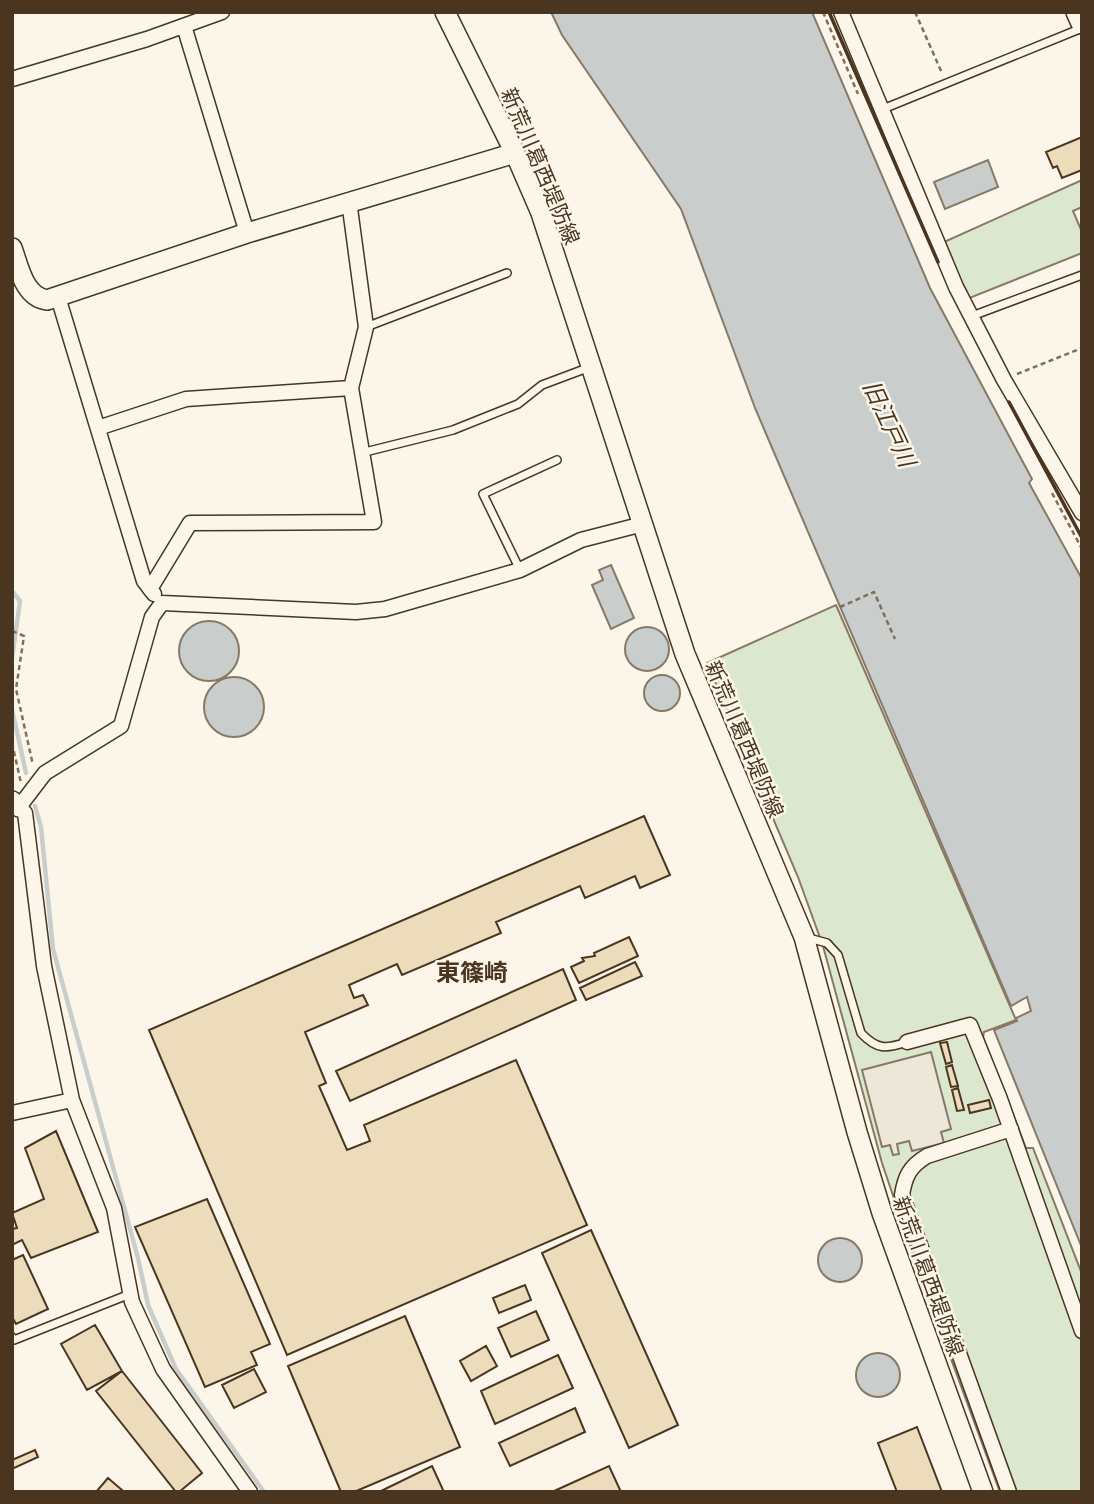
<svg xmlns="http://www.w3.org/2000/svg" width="1094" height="1504" font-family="'IBM Plex Sans','Noto Sans JP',sans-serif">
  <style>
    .green { fill: #dce7d0; stroke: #887966; stroke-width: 2 }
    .parking { fill: #ede7d9; stroke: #887966; stroke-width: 2 }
    .water { fill: #c9cecd; stroke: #887966; stroke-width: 2 }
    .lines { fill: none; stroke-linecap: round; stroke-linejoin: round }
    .stream { stroke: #c9cecd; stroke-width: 4.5 }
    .building { fill: #ecdcbc; stroke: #4a3520; stroke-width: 2 }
    .lane-casing { stroke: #4a3520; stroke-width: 10 }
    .street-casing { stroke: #4a3520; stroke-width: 17 }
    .secondary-casing { stroke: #4a3520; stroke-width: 22 }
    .primary-casing { stroke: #4a3520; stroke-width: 24 }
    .path { stroke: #7f6f5c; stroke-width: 2.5; stroke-dasharray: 5 3.5; stroke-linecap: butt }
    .lane { stroke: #fbf6e9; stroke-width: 7 }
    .street { stroke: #fbf6e9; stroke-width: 14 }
    .secondary { stroke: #fbf6e9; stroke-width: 19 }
    .primary { stroke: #fbf6e9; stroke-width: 21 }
    .wall { stroke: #4a3520; stroke-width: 3.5 }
    .labels { text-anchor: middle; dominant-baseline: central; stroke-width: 5; stroke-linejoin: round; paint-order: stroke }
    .street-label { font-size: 21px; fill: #4a3520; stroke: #fbf6e9 }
    .water-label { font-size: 23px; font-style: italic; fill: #4a3520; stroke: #fbf6e9 }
    .quarter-label { font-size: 24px; font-weight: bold; fill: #4a3520; stroke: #fbf6e9 }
  </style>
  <rect width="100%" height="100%" fill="#fbf6e9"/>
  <!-- green -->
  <path class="green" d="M 1082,180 L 1082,207 L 1073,211 L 1082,232 L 1082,253 L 967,299 L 944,242 Z
    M 836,605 L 1016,1020 L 984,1032 L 983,1037 L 1026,1148 L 1033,1148 L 1082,1274 L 1082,1492 L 1000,1492 L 919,1272 L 882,1163 L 823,946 L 798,877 L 707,663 Z"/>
  <!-- parking -->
  <path class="parking" d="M 931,1052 L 951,1129 L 941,1132 L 944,1143 L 912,1151 L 909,1141 L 897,1144 L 899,1154 L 893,1155 L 890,1145 L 882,1147 L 862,1070 Z"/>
  <!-- water -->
  <path class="water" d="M 551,12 L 812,12 L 930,288 L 1032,479 L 1029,483 L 1082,579 L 1082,1248 L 994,1030 L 1017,1021 L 1016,1018 L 1031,1011 L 1027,997 L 1011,1006 L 755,408 L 681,209 L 562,35 Z
    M 988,160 L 998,187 L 945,209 L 934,182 Z
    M 611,565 L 634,618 L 611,629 L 592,585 L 603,580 L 599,570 Z
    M179 651a30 30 0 1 1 60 0a30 30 0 1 1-60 0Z
    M625 649a22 22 0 1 1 44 0a22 22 0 1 1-44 0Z
    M644 693a18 18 0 1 1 36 0a18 18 0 1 1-36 0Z
    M204 707a30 30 0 1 1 60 0a30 30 0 1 1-60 0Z
    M818 1260a22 22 0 1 1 44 0a22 22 0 1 1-44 0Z
    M856 1375a22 22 0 1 1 44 0a22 22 0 1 1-44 0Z"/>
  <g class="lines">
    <!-- stream -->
    <path class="stream" d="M 12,591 L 20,601 L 12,659
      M 12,709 L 26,773
      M 35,806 L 41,827 L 53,949 L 138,1258 L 148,1305 L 176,1369 L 264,1492"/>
  </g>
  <!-- building -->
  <path class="building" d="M 1082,137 L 1082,170 L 1062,178 L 1057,166 L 1053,168 L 1046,152 Z
    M 644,816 L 670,875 L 640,888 L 635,876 L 585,898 L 580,886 L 496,922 L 501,933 L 402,975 L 397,964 L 349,985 L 354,998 L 363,995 L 368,1005 L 305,1032 L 326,1083 L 319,1086 L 347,1150 L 370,1141 L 364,1125 L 516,1060 L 587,1225 L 287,1355 L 149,1030 Z
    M 629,937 L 638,956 L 579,983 L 571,967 L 584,961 L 582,958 L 595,956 L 594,953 Z
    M 635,962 L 642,976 L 586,1000 L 580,988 Z
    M 563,969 L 576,1000 L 350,1101 L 336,1071 Z
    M 947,1042 L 952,1062 L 946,1064 L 940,1043 Z
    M 952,1065 L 958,1086 L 951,1087 L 946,1067 Z
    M 958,1088 L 964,1110 L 957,1111 L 952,1090 Z
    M 989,1100 L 991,1108 L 970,1113 L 968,1105 Z
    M 56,1131 L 98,1232 L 31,1258 L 22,1240 L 12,1245 L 12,1229 L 17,1228 L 12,1213 L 44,1199 L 25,1148 Z
    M 207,1199 L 270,1344 L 251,1352 L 257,1365 L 205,1387 L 135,1227 Z
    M 591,1230 L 678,1425 L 629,1448 L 542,1253 Z
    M 23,1255 L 48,1309 L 16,1324 L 12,1317 L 12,1260 Z
    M 525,1285 L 531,1300 L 499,1313 L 493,1298 Z
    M 536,1311 L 549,1340 L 511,1357 L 498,1328 Z
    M 405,1316 L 460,1447 L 354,1492 L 341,1492 L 288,1366 Z
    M 95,1325 L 122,1371 L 87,1390 L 61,1344 Z
    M 486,1346 L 497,1366 L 471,1381 L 460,1361 Z
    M 558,1355 L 573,1388 L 495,1424 L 481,1391 Z
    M 254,1369 L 266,1392 L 234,1408 L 222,1385 Z
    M 122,1371 L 202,1473 L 179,1492 L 176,1492 L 96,1391 Z
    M 575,1408 L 585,1432 L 510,1466 L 499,1443 Z
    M 917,1427 L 942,1492 L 897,1492 L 878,1443 Z
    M 35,1450 L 38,1457 L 12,1469 L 12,1460 Z
    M 432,1466 L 444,1492 L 379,1492 Z
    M 609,1466 L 621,1492 L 552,1492 Z
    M 108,1478 L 122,1490 L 120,1492 L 96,1492 Z"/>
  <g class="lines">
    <defs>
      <path id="lane" d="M 883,109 L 1082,28
        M 972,316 L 1082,275
        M 366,327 L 507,273
        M 361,453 L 453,430 L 518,404 L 542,385 L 590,367
        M 520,570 L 483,494 L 557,460
        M 805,937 L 827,943 L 838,955 L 861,1033 C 877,1050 886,1049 907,1042
        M 12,1337 L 14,1340 L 130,1294"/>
      <path id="street" d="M 841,12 L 956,287 L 1004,380 L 1082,513
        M 184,26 L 247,233
        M 12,79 L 147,39 L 222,12
        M 58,297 L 144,581 L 154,594
        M 98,428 L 186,399 L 351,388
        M 150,589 L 190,523 L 374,522 L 351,388 L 366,327 L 349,201
        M 907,1042 L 970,1025 L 1000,1099 L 1082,1331
        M 12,1113 L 72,1100
        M 250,1492 L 163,1369 L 132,1302 L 114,1208 L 72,1100 L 44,966 L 25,813 L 19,807 L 45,773 L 121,726 L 152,617 L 162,603 L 356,612 L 385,609 L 520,570 L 581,540 L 643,524
        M 1009,1492 L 902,1195 C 905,1176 910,1166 927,1156 L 1011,1129"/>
      <path id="secondary" d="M 445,12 L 515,153 L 541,213 L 685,654 L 804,937 L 857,1132 L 882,1213 L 983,1492
        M 12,248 C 19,267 24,297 47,300 L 247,233 L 515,153
        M 12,801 L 19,807"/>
      <path id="primary" d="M 1077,12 L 1082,23"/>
    </defs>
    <!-- lane casing -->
    <use href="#lane" class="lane-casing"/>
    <!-- street casing -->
    <use href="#street" class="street-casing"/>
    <!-- secondary casing -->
    <use href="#secondary" class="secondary-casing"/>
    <!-- primary casing -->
    <use href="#primary" class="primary-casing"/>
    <!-- path -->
    <path class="path" d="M 823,12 L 858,94
      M 915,12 L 942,73
      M 1017,374 L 1082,348
      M 1052,493 L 1082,549
      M 840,607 L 874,592 L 895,639
      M 12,631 L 24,636 L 16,689 L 33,765
      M 12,743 L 21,783"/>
    <!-- lane -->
    <use href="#lane" class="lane"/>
    <!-- street -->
    <use href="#street" class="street"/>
    <!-- secondary -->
    <use href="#secondary" class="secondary"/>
    <!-- primary -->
    <use href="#primary" class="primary"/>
    <!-- wall -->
    <path class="wall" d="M 829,12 L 938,262
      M 1009,402 L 1082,538"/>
  </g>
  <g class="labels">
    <!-- street labels -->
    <g class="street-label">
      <text transform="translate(541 166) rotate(67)">新荒川葛西堤防線</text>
      <text transform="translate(745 739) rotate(67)">新荒川葛西堤防線</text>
      <text transform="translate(929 1276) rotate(70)">新荒川葛西堤防線</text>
    </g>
    <!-- water labels -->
    <g class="water-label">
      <text transform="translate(890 423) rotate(65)">旧江戸川</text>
    </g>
    <!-- quarter labels -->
    <g class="quarter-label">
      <text x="472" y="972">東篠崎</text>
    </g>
  </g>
  <!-- border -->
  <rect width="1094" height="1504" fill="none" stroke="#4a3520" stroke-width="28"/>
</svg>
